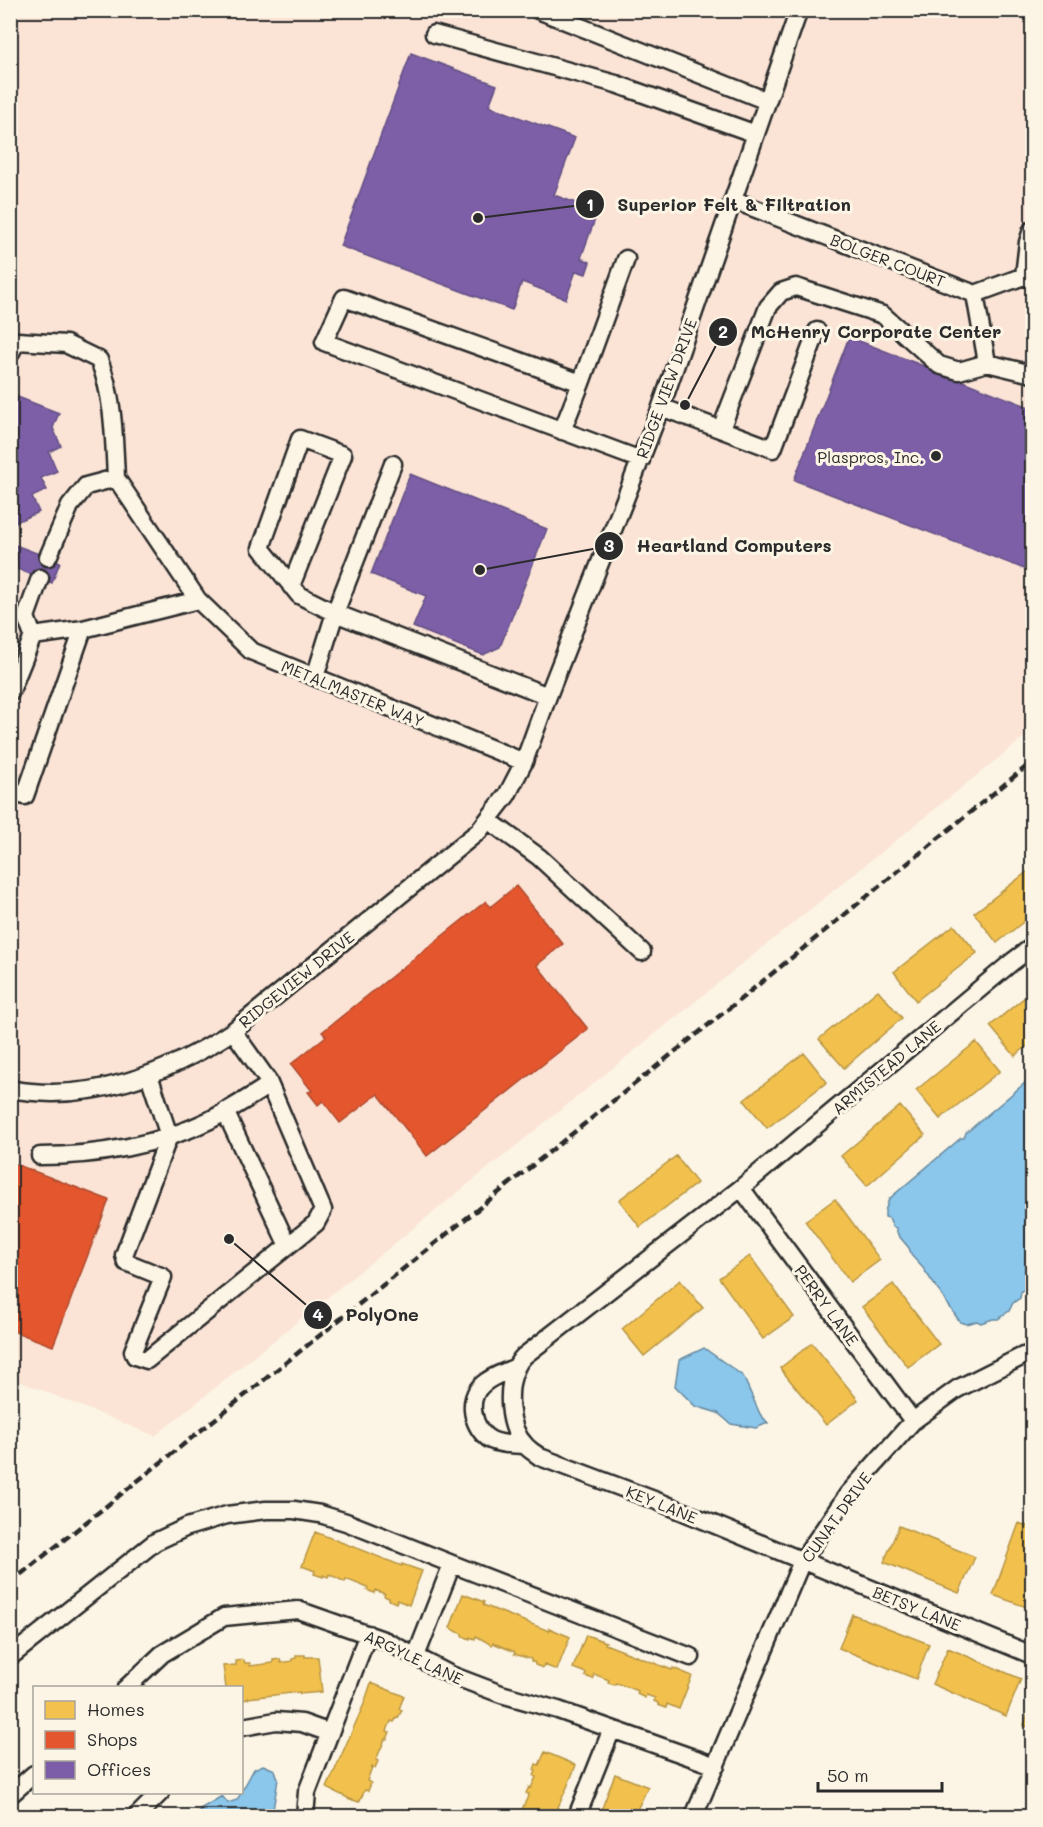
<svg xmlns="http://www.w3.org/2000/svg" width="1043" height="1827" font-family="Mali,sans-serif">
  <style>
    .built { fill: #fbe4d6 }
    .water { fill: #8bc6eb; stroke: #65889e; stroke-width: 1.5 }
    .homes { fill: #f2c14e; stroke: #b69444; stroke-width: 1.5 }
    .shops { fill: #e4572e; stroke: #ac4a2d; stroke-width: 1.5 }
    .offices { fill: #7b5ea7; stroke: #634f82; stroke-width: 1.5 }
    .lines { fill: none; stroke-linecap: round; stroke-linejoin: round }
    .minor-casing { stroke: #2b2b2b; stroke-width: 21 }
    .minor { stroke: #fcf5e5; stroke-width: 16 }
    .rail { stroke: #2b2b2b; stroke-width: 4.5; stroke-dasharray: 9 4.5; stroke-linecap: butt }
    .poi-dot { fill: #2b2b2b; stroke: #fcf5e5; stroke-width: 2 }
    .labels { text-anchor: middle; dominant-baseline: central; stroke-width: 6; stroke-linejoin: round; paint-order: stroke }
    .street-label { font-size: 16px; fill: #2b2b2b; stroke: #fcf5e5 }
    .poi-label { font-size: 16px; fill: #2b2b2b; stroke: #fcf5e5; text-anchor: end }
    .leader { fill: none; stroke: #2b2b2b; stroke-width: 2 }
    .callout-dot { fill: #2b2b2b; stroke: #fcf5e5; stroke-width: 2 }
    .mark-label { font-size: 18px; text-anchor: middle; font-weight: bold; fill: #fff }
    .callout-label { font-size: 18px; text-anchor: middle; font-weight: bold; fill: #2b2b2b; stroke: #fcf5e5; stroke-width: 6; stroke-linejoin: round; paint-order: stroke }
  </style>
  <rect width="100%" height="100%" fill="#fcf5e5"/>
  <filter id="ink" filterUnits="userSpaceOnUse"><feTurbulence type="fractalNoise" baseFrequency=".0167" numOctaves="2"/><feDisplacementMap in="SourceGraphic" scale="12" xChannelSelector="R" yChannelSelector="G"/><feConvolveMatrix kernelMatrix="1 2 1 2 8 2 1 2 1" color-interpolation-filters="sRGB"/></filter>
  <g filter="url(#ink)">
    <!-- built -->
    <path class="built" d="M 10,11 L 1032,11 L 1032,731 L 155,1436 L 11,1378 Z"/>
    <!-- water -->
    <path class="water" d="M 1032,1077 L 1032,1275 L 1028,1286 L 1021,1292 L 1020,1298 L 1013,1303 L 1009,1311 L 998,1319 L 993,1319 L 981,1323 L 977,1321 L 967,1324 L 960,1322 L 923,1268 L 912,1256 L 909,1248 L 898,1235 L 896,1228 L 893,1227 L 889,1218 L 885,1217 L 885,1211 L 889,1199 L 961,1138 L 964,1138 L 966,1133 Z
      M 704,1348 L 743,1376 L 760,1414 L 768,1423 L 756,1428 L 731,1424 L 718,1413 L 695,1406 L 675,1386 L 679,1360 Z
      M 263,1765 L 275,1770 L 278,1779 L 272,1816 L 197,1816 L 200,1809 L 222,1796 L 228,1803 L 237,1800 L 254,1769 Z"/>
    <!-- homes -->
    <path class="homes" d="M 1032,868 L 1032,915 L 997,943 L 974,913 Z
      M 954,925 L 977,953 L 916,1001 L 894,972 Z
      M 878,990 L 902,1018 L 844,1068 L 819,1039 Z
      M 1032,991 L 1032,1042 L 1015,1056 L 990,1026 Z
      M 976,1042 L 1000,1071 L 940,1119 L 916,1090 Z
      M 804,1053 L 827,1082 L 767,1128 L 744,1100 Z
      M 900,1106 L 925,1135 L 867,1186 L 841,1156 Z
      M 676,1156 L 697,1183 L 640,1227 L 619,1200 Z
      M 835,1199 L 880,1260 L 850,1282 L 805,1221 Z
      M 750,1256 L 794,1317 L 763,1339 L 719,1278 Z
      M 680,1280 L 703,1308 L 644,1356 L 622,1329 Z
      M 893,1284 L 939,1344 L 908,1367 L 862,1307 Z
      M 812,1343 L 858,1400 L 826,1425 L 780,1368 Z
      M 1019,1523 L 1032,1528 L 1032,1609 L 993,1595 Z
      M 899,1526 L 975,1557 L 959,1593 L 884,1562 Z
      M 315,1532 L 402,1566 L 402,1564 L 422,1571 L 409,1605 L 397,1600 L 396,1603 L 389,1600 L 389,1598 L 384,1596 L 385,1594 L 375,1590 L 374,1593 L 367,1590 L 368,1588 L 346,1579 L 345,1582 L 329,1574 L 328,1577 L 323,1575 L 323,1577 L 314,1574 L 315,1571 L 302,1566 Z
      M 463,1594 L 484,1602 L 483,1605 L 549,1631 L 549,1628 L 570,1637 L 557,1670 L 544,1665 L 543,1668 L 535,1665 L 535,1663 L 531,1661 L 531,1659 L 514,1654 L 515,1652 L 493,1643 L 492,1645 L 476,1636 L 475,1639 L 470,1637 L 470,1639 L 462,1636 L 462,1634 L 450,1628 Z
      M 852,1614 L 929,1644 L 916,1679 L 839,1648 Z
      M 586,1635 L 606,1642 L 605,1644 L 672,1670 L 673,1668 L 692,1676 L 679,1709 L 667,1704 L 666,1708 L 658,1705 L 658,1703 L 654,1701 L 655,1698 L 646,1695 L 645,1698 L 637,1694 L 638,1691 L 616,1683 L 615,1685 L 608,1683 L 609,1680 L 594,1674 L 593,1679 L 585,1676 L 586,1673 L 573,1668 Z
      M 948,1648 L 1021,1679 L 1006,1716 L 932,1684 Z
      M 296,1655 L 305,1655 L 305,1657 L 318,1657 L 322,1692 L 300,1694 L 300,1692 L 248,1698 L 248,1699 L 242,1700 L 242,1688 L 226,1688 L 223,1666 L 236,1665 L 236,1661 L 244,1660 L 245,1663 L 250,1663 L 250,1666 L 273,1663 L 273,1660 L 280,1659 L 281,1663 L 292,1661 L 292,1659 L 296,1658 Z
      M 371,1683 L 404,1696 L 399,1709 L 402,1710 L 398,1718 L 397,1717 L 394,1722 L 391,1721 L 387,1731 L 390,1732 L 387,1739 L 385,1739 L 376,1760 L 378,1761 L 375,1768 L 372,1767 L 367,1781 L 371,1783 L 368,1791 L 365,1790 L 359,1802 L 350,1799 L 350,1800 L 348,1799 L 348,1798 L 327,1788 L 364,1704 Z
      M 1032,1702 L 1032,1729 L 1024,1725 Z
      M 545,1752 L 576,1765 L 568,1785 L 554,1816 L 516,1816 L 519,1816 L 529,1794 L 526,1793 L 529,1787 L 531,1788 L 536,1777 L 534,1776 L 536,1771 L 534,1770 L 536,1764 L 539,1765 Z
      M 615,1774 L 648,1787 L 634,1816 L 599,1816 Z"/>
    <!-- shops -->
    <path class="shops" d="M 516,886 L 563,944 L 537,965 L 588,1029 L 427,1156 L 378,1094 L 340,1123 L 323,1101 L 318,1105 L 308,1092 L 312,1091 L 291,1064 L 326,1036 L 322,1032 L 486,901 L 490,907 Z
      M 10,1162 L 109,1200 L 53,1346 L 10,1330 Z"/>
    <!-- offices -->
    <path class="offices" d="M 411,53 L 497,85 L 489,106 L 575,138 L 554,195 L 598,211 L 581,258 L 590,262 L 586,274 L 576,271 L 566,299 L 522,282 L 512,310 L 340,246 Z
      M 849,337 L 1032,408 L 1032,572 L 794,480 Z
      M 10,394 L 59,413 L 53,428 L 61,446 L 49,452 L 57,471 L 41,478 L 47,490 L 32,497 L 39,512 L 16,522 L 10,536 Z
      M 410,474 L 547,529 L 500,647 L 483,655 L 413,627 L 426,596 L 371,574 Z
      M 10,543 L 60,562 L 52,583 L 10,566 Z"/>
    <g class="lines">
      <defs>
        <path id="minor" d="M 538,10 L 767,101
          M 434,34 L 616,84 L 756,134
          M 733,200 L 975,294
          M 1024,276 L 1028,242 L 1032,230
          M 975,294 L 987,363
          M 975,294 L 1024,276 L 1032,279
          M 10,354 L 17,341 L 66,344 L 99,360 C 114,397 114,439 116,478
          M 581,383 L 626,259
          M 661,407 L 773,449 L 817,331
          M 721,429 L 768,307 L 781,292 L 796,287 L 883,315 L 939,365 L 959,371 L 987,363 L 1032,374
          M 562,431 L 581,383 L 344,298 L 324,342 L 641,460
          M 48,557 L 70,506 L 86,486 L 116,478 L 198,600 L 251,651 L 524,762
          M 291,586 L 343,455 L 300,439 L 261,548 L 299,595 L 335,613 L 393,464
          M 33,636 L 26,617 L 40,578
          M 315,677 L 335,613 L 548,696
          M 10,693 L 33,636 L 83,629 L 198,600
          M 10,792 L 25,796 L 83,629
          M 488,820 L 539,857 L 642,952
          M 1032,947 L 1012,962 L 741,1188 L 524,1356 C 521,1359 518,1363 516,1368 C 506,1389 508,1428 525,1445 C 529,1450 535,1453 540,1457 L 662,1503 L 1032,1655
          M 149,1075 L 169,1136 L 124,1255 L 126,1262 L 163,1277 L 133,1351 L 135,1356 L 147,1360 L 316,1223 L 323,1210 L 267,1079 L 233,1031
          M 10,1089 C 89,1104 168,1074 233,1031 L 479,831 L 507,795 L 524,762 L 548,696 L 661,407 L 799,10
          M 225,1111 L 288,1246
          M 40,1156 C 96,1156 159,1145 210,1120 C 230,1110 250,1097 269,1085
          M 741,1188 L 913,1421
          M 516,1367 C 505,1372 492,1376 483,1384 C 465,1399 473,1430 491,1440 C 501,1445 513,1444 523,1445
          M 416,1656 L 452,1564 L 691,1657
          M 10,1657 L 155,1542 L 187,1527 L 227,1515 L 266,1510 L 294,1510 L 320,1514 L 346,1522 L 452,1564
          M 126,1688 L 162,1654 L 224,1617 L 298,1610 L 386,1641 L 451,1675 L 501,1694 L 558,1710 L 716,1766
          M 242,1727 L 276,1721 L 302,1723 L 330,1733
          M 10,1795 L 34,1774
          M 137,1816 L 161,1792
          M 305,1816 L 307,1792 L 368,1634
          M 577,1816 L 612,1729
          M 694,1816 L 802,1561 L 848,1494 L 913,1421 L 957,1389 L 1023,1356 L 1032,1354"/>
      </defs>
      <!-- minor casing -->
      <use href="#minor" class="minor-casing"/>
      <!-- minor -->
      <use href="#minor" class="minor"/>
      <!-- rail -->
      <path class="rail" d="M 10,1583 L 747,994 L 1032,762"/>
    </g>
  </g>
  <!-- markers -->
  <circle class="poi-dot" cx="936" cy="456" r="6"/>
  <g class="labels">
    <!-- street labels -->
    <g class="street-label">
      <text transform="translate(888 260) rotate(21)">BOLGER COURT</text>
      <text transform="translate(666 388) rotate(-70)">RIDGE VIEW DRIVE</text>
      <text transform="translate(353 693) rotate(22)">METALMASTER WAY</text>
      <text transform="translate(296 979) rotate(-39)">RIDGEVIEW DRIVE</text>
      <text transform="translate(886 1067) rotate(-40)">ARMISTEAD LANE</text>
      <text transform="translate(827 1305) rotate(54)">PERRY LANE</text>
      <text transform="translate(662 1504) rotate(22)">KEY LANE</text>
      <text transform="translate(836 1517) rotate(-54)">CUNAT DRIVE</text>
      <text transform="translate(917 1608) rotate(22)">BETSY LANE</text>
      <text transform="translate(414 1657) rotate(25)">ARGYLE LANE</text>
    </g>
    <!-- poi labels -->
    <g class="poi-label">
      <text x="924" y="456">Plaspros, Inc.</text>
    </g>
  </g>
  <!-- callouts -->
  <path class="leader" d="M478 218L590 204M685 405L723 332M480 570L609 546M229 1239L318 1315"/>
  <g class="callout-dot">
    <circle cx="478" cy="218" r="6"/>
    <circle cx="685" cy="405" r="6"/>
    <circle cx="480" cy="570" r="6"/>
    <circle cx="229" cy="1239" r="6"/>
    <circle cx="590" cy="204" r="15"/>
    <circle cx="723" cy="332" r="15"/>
    <circle cx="609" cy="546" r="15"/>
    <circle cx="318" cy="1315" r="15"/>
  </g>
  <g class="mark-label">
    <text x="590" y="211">1</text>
    <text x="723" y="338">2</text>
    <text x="609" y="552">3</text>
    <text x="318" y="1321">4</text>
  </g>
  <g class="callout-label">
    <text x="734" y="211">Superior Felt &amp; Filtration</text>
    <text x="876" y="338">McHenry Corporate Center</text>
    <text x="734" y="552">Heartland Computers</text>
    <text x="382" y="1321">PolyOne</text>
  </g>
  <!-- margin -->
  <rect width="1043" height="1827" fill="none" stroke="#fcf5e5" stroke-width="36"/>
  <rect x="18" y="18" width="1007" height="1791" fill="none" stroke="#2b2b2b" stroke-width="2" filter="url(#ink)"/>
  <!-- legend -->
  <rect x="33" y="1686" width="210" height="108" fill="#fcf5e5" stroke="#a8a49b" stroke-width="1.5"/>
  <rect x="45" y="1701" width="30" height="18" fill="#f2c14e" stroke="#a8a49b" stroke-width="1.5"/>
  <text x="87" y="1716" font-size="18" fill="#2b2b2b">Homes</text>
  <rect x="45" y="1731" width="30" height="18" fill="#e4572e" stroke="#a8a49b" stroke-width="1.5"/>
  <text x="87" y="1746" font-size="18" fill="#2b2b2b">Shops</text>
  <rect x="45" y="1761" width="30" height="18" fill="#7b5ea7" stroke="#a8a49b" stroke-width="1.5"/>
  <text x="87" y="1776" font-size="18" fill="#2b2b2b">Offices</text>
  <!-- scale -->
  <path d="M818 1782v9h124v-9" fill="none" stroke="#2b2b2b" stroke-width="3"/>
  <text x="827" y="1782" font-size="18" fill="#2b2b2b" stroke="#fcf5e5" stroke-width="4.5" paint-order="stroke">50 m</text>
</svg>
